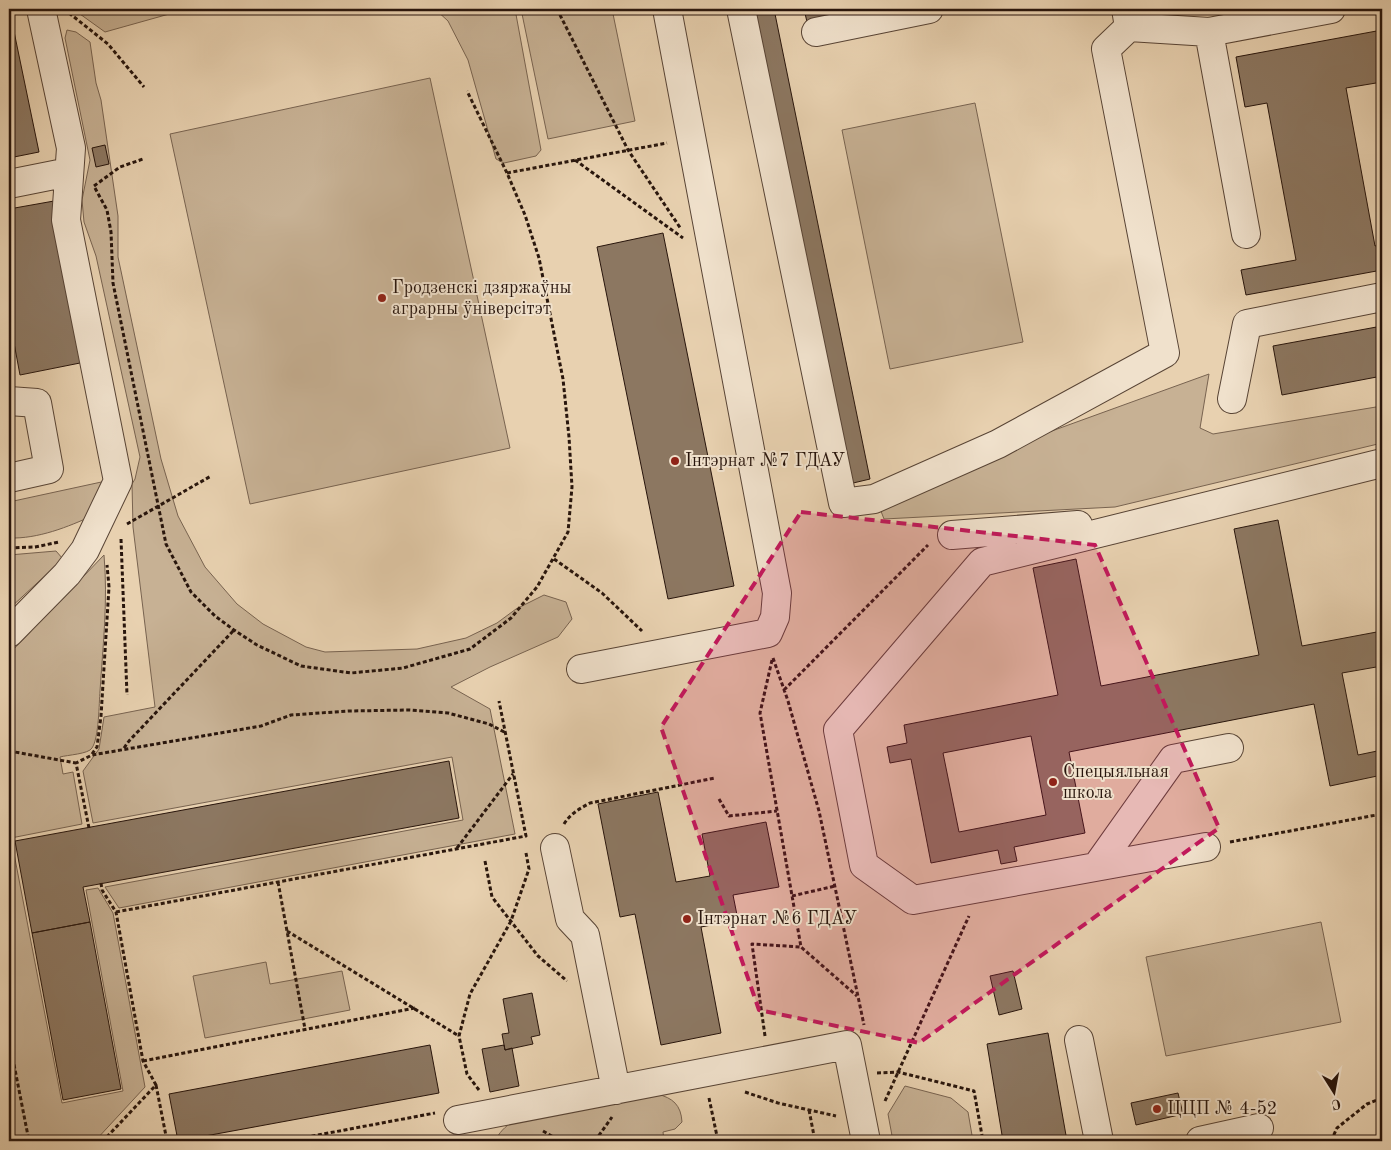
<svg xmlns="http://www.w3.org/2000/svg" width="1391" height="1150" font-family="'Old Standard TT',serif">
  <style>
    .green { fill: #c7b194; stroke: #786350 }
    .building { fill: #8c7761; stroke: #28150c; fill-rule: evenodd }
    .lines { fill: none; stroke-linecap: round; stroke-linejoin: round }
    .minor-casing { stroke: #584435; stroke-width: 30 }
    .path { stroke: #28150c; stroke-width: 3; stroke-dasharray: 4 2.5; stroke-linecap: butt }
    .minor { stroke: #f0e1cc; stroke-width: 28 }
    .marked { fill: #c2185b; fill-opacity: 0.2; stroke: #c2185b; stroke-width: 4; stroke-dasharray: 10 6; stroke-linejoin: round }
    .poi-dot { fill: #8f2418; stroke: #f0e1cc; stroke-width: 2 }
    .labels { text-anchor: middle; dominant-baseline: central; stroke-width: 4; stroke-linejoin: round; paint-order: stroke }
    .poi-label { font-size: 18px; fill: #28150c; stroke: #f0e1cc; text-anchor: start }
  </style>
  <rect width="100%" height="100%" fill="#e8d1b0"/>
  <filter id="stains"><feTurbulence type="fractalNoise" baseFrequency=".004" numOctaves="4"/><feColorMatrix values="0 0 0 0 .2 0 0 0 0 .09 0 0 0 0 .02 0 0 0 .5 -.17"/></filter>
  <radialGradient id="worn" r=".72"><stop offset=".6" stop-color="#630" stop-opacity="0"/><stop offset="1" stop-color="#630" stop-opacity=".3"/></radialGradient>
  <!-- green -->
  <path class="green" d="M 73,9 L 187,9 L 105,32 Z
    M 435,9 L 515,9 L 541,150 L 536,156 L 504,163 L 496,159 L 468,60 L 448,21 Z
    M 521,9 L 612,9 L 635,121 L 548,139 Z
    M 67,30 L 76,32 L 90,42 L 96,83 L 101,100 L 118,216 L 118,257 L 161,459 L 178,516 L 205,567 L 237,604 L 263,624 L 306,647 L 325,652 L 417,649 L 466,638 L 497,623 L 516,609 L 544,595 L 566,602 L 572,619 L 558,637 L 490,667 L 451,687 L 490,709 L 515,834 L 119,908 L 105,887 L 463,820 L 452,757 L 93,823 L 83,771 L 99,749 L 104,717 L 155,707 L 133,527 L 132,484 L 135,479 L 140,457 L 96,256 L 84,222 L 82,200 L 90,160 L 65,38 Z
    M 430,78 L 510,448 L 250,504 L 170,134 Z
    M 975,103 L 1023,342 L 890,369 L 842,130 Z
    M 1209,374 L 1200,428 L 1213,434 L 1382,406 L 1382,443 L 1115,507 L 884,519 L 877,501 L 1038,436 Z
    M 106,481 L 94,515 C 68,527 38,539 9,538 L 9,502 Z
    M 56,551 L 63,559 L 9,609 L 9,555 Z
    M 104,555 C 108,601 103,645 100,691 C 99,703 99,738 92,748 C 89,754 67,755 60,757 L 63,774 L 73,772 L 82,824 L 11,838 L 62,1103 L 123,1091 L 86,890 L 98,888 L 113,913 L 145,1087 L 95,1141 L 9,1141 L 9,654 Z
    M 1321,922 L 1341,1022 L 1166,1056 L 1146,957 Z
    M 266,962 L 270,984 L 342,971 L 350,1010 L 205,1038 L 193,976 Z
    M 905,1086 L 951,1098 L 968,1112 L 973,1141 L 893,1141 L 888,1114 Z
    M 657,1094 C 673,1098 681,1105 682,1122 L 675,1129 L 663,1132 L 664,1141 L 495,1141 C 499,1133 505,1126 513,1122 Z"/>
  <!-- building -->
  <path class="building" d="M 751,9 L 774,9 L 870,479 L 849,484 Z
    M 804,9 L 873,9 L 807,22 Z
    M 11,17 L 39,152 L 9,158 L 9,18 Z
    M 1382,30 L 1382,82 L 1346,88 L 1375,246 L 1382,244 L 1382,270 L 1246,295 L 1241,270 L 1296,260 L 1267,103 L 1245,107 L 1236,57 Z
    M 105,145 L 109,164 L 96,167 L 92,148 Z
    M 54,201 L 85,362 L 20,375 L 9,316 L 9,209 Z
    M 663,233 L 734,586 L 668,599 L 597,247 Z
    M 1382,326 L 1382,376 L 1282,395 L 1273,346 Z
    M 1278,520 L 1302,646 L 1382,631 L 1382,666 L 1342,673 L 1358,755 L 1382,750 L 1382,775 L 1330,786 L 1314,704 L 1069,752 L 1085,833 L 1014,847 L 1017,861 L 1001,864 L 998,850 L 931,863 L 911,759 L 890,763 L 887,747 L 907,743 L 904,725 L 1058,695 L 1033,568 L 1076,559 L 1101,686 L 1259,655 L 1234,529 ZM 1031,736 L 1046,815 L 959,832 L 943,753 Z
    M 449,761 L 459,818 L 83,887 L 90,922 L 32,933 L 15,841 Z
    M 658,792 L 676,882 L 710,876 L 702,834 L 766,822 L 779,887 L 733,895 L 738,920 L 701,927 L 721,1033 L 661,1045 L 635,914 L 620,917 L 598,804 Z
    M 90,922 L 121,1089 L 63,1100 L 32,933 Z
    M 1013,971 L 1022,1009 L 999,1015 L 990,976 Z
    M 532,993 L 540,1035 L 531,1037 L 533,1044 L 505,1050 L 502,1034 L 509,1033 L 503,999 Z
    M 1048,1033 L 1067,1141 L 1003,1141 L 987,1044 Z
    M 430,1045 L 439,1093 L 178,1141 L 169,1094 Z
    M 504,1045 L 505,1050 L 512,1048 L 519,1086 L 490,1092 L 482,1049 Z
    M 1178,1093 L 1183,1114 L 1136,1125 L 1131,1103 Z"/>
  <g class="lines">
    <defs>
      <path id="minor" d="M 741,9 L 843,503 L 874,499 L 998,444 L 1165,353 L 1106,49 L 1129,27
        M 1126,9 L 1129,27 L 1209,32
        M 816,32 L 929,9
        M 9,184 L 69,172
        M 1246,234 L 1209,32 L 1331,9
        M 1232,399 L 1247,324 L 1382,297
        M 9,401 L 37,403 L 49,469 L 9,478
        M 952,535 L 1078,525
        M 9,633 L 67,574 L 85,550 L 118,481 L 66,220 L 71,148 L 41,9
        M 581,669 L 768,633 L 775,617 L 777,593 L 667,9
        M 1206,847 L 913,900 L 864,865 L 838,730 L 982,562 L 1382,463
        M 555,848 L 570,919 L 585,935 L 616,1090
        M 1097,866 L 1173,759 L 1229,748
        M 1079,1040 L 1099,1141
        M 458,1120 L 847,1045 L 866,1141
        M 1200,1141 L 1259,1128"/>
    </defs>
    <!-- minor casing -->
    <use href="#minor" class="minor-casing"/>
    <!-- path -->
    <path class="path" d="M 557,9 L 628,150 L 681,229
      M 69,13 L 108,44 L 144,87
      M 575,160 L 683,238
      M 507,173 L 667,143
      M 94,186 L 120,167 L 143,159
      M 95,188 L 107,210 L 111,232 L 113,283 L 166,544 L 191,592 L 215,616 L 234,630 L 257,645 L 301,666 L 351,673 L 403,668 L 470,649 L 511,618 L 537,587 L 568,532 L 572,487 L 569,437 L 563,379 L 539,258 L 525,215 L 507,173 L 467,91
      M 127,524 L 211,476
      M 121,539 L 127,695
      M 9,548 L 35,547 L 59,542
      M 554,559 L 602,593 L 642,631
      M 773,658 L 788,701 L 819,811 L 864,1025
      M 772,660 L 760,713 L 801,947 L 857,996
      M 784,690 L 928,545
      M 124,748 L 129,741 L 234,630
      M 9,751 L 76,763
      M 92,754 L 97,747 L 101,716 L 109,587 L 107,565
      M 719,799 L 729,816 L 777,811
      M 564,824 C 570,814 579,809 590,803 L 715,778
      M 89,828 L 76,763 L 92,755 L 261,726 L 291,715 L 349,711 L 409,710 L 448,713 L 489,724 L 506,733
      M 1230,842 L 1382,814
      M 457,848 L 513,774
      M 485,861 L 492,897 L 538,956 L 567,981
      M 278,882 L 305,1029
      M 101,883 L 102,890 L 116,912 L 143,1061 L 156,1085 L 103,1141
      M 792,896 L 835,886
      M 116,912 L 526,836 L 499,701
      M 287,931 L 459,1036
      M 765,1036 L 752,944 L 801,947
      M 9,1039 L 29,1141
      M 143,1061 L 415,1008
      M 877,1073 L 898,1072 L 974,1091 L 983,1141
      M 156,1085 L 167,1141
      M 479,1090 L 467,1074 L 459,1036 L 470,994 L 511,921 L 529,869 L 526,853
      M 745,1092 L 778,1103 L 836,1116
      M 709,1098 L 718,1141
      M 885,1101 L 969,916
      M 809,1110 L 815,1141
      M 543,1131 L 560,1141
      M 286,1141 L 435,1113
      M 595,1141 L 612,1117
      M 1331,1141 L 1337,1128 L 1367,1104 L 1382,1098
      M 1353,1141 L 1382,1136"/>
    <!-- minor -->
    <use href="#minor" class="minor"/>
  </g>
  <!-- marked area -->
  <path class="marked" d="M 801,512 L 1095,545 L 1219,828 L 919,1043 L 759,1010 L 661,727 Z"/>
  <!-- markers -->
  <g class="poi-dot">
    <circle cx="382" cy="298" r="5"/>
    <circle cx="675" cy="461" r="5"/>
    <circle cx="1053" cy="782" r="5"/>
    <circle cx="687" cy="919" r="5"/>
    <circle cx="1157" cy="1109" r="5"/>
  </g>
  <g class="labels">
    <!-- poi labels -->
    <g class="poi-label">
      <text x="392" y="288">Гродзенскі дзяржаўны<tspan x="392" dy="21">аграрны ўніверсітэт</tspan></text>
      <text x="685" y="461">Інтэрнат №7 ГДАУ</text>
      <text x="1063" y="772">Спецыяльная<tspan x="1063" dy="21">школа</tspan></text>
      <text x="697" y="919">Інтэрнат №6 ГДАУ</text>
      <text x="1167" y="1109">ЦЦП № 4-52</text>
    </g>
  </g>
  <!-- margin -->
  <rect width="1391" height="1150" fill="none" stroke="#e8d1b0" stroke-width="30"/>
  <rect x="10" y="10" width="1371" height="1130" fill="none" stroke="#28150c" stroke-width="2.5"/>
  <rect x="15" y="15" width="1361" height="1120" fill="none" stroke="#28150c"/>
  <!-- north arrow -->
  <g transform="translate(1334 1092) rotate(169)" stroke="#f0e1cc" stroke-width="4" paint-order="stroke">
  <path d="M0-4L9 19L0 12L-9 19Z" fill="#28150c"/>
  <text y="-8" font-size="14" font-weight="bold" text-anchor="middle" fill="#28150c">С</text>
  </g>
  <rect width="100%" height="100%" filter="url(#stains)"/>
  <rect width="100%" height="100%" fill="url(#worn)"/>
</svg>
